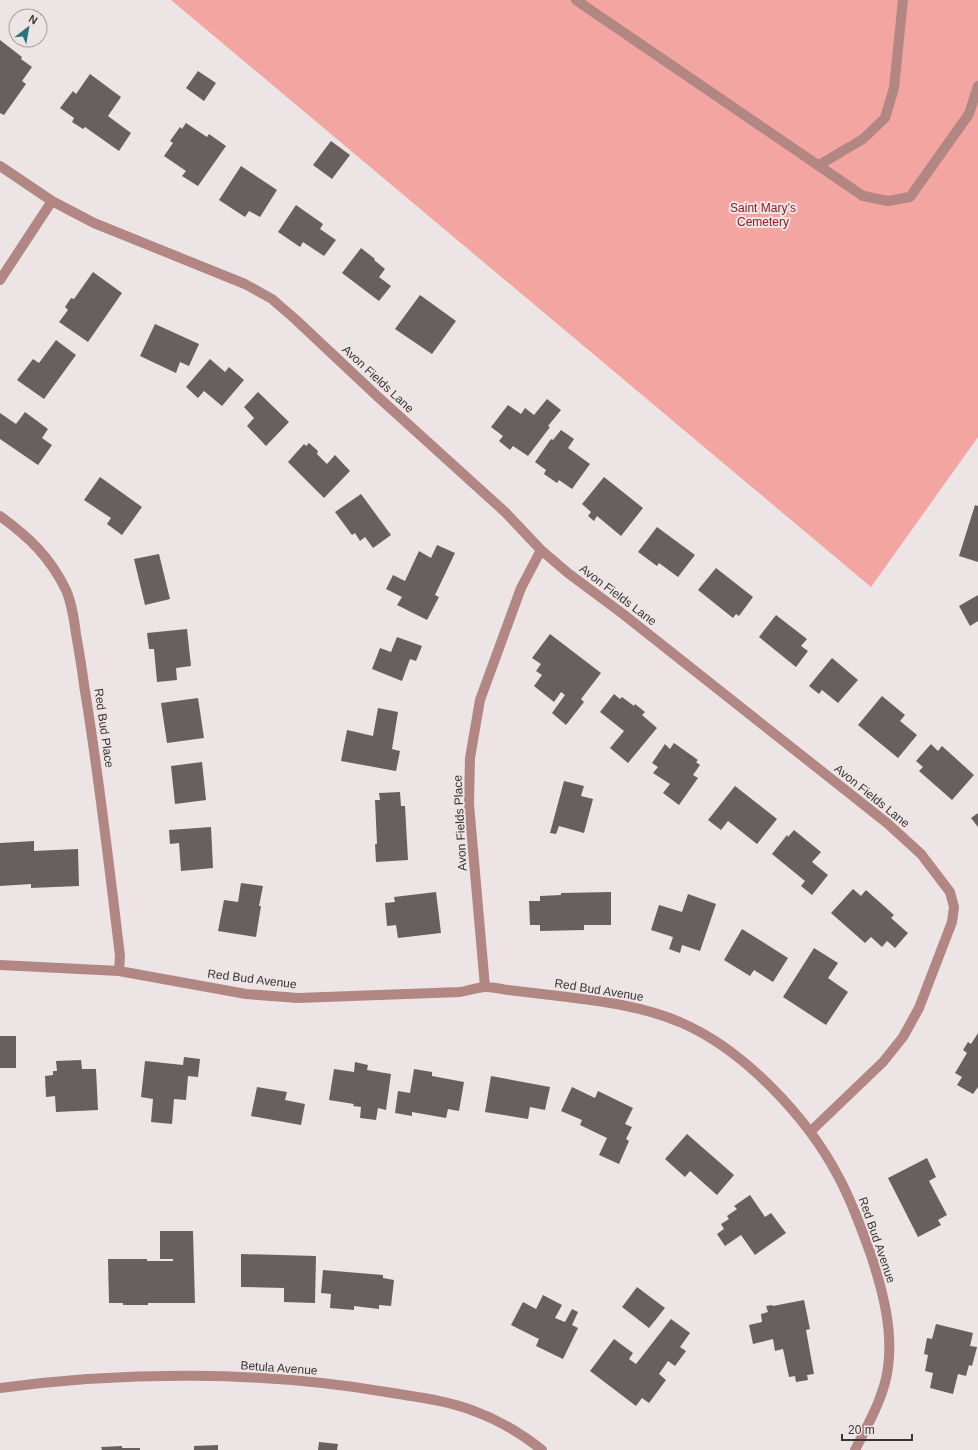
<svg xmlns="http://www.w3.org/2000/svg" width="978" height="1450" font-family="Arial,sans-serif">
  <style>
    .green { fill: #f3a5a1 }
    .building { fill: #67605f }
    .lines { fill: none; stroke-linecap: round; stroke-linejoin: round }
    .minor { stroke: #b28683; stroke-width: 10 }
    .labels { text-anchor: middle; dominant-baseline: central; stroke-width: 4; stroke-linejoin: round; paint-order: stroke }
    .park-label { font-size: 12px; fill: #921d27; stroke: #ede5e5 }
    .street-label { font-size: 12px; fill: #383534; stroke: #ede5e5 }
  </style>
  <rect width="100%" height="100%" fill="#ede5e5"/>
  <!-- green -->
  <path class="green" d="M 171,0 L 978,0 L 978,437 L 871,587 Z"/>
  <!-- building -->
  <path class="building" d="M 0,40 L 22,57 L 21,59 L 32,67 L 22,81 L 26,84 L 4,115 L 0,113 Z
    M 198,71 L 216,83 L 204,101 L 186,88 Z
    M 90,74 L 121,97 L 108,116 L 131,133 L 119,151 L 85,127 L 83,129 L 72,122 L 74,118 L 60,108 L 73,91 L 76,94 Z
    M 186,123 L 207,137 L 209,134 L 226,146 L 198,186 L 182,176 L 186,171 L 164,156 L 173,143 L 170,141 L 180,127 L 182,129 Z
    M 331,141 L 350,155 L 332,179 L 313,165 Z
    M 241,166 L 277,190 L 260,217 L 249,211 L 245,217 L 219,200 Z
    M 296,205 L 323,224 L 320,229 L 336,240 L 324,256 L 303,242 L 300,247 L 278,232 Z
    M 361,248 L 375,259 L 374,260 L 385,269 L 379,277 L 391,286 L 379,301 L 342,273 Z
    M 93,272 L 122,293 L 88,342 L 59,322 L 68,310 L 65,307 L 71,298 L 74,299 Z
    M 420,295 L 456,321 L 432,354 L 395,329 Z
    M 155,324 L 199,344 L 189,366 L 180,362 L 176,373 L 140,356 Z
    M 56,340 L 76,355 L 44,399 L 17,380 L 33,359 L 39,363 Z
    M 210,359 L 225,372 L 229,367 L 244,380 L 222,406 L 204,391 L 198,398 L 186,387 Z
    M 258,392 L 289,422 L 266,446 L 247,426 L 254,418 L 244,407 Z
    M 547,399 L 561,410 L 548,426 L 550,427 L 528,456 L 513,446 L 510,450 L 499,441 L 503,436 L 491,427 L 508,405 L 521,414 L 525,408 L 534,415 Z
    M 25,412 L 48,429 L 42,438 L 52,445 L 38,465 L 0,439 L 0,413 L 16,424 Z
    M 561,430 L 574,439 L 568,448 L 590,464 L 572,489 L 559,480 L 557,483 L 544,474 L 546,470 L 535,462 L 551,439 L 553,440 Z
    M 309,443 L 318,451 L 317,454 L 327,464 L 335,455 L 350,471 L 324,498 L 288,462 L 304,444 L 306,446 Z
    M 100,477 L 142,507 L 122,535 L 107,524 L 111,518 L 84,500 Z
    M 604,477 L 643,508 L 621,536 L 597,516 L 594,521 L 588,516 L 591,512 L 582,504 Z
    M 361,494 L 391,535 L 373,548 L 365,537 L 360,541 L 355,533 L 352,535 L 335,512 Z
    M 975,505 L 978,506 L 978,562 L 959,556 Z
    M 657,527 L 695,555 L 678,577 L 659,563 L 657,566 L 638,552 Z
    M 437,545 L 455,553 L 435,595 L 439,597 L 427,620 L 397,605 L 402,597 L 386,589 L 393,575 L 405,581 L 419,551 L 431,558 Z
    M 159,554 L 170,599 L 145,605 L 134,559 Z
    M 716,568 L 753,597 L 739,616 L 736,614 L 733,618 L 698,590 Z
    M 978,595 L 978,621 L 970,626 L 959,606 Z
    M 776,615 L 807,639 L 801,646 L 808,651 L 796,667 L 759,637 Z
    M 187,629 L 191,666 L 176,668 L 177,680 L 157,682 L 154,649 L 149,649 L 147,633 Z
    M 550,634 L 601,673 L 581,699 L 584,702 L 566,725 L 552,713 L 565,695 L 561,692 L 554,702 L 534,686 L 542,675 L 536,671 L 541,664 L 532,658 Z
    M 397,637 L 422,646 L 416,661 L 410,659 L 402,681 L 372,669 L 380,648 L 391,652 Z
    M 832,658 L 858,680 L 838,703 L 822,690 L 819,694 L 809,686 Z
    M 614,694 L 620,699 L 622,697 L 634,706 L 635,704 L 645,712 L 642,715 L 657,728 L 628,763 L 610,748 L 624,731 L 600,712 Z
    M 882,696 L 905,715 L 900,721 L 917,735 L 898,758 L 858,725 Z
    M 198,698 L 204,738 L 167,743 L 161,703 Z
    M 378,708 L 398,712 L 392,749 L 400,751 L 396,771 L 341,761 L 347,730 L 373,736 Z
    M 674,743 L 698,760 L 696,762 L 700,765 L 693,775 L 698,778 L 679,805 L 663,793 L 670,784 L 653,773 L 658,767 L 652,763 L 665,744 L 670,749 Z
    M 931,744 L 938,751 L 942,746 L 974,775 L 952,800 L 919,771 L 923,767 L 916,761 Z
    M 202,762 L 206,800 L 175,804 L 171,766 Z
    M 564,781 L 584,786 L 581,796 L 593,799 L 584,833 L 559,826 L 556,834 L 550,833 Z
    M 735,786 L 777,819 L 757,844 L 728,821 L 721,830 L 708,820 Z
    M 400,792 L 401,806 L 405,806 L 408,860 L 376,862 L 375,844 L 377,844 L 375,800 L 380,800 L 379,793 Z
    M 978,813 L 978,827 L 971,818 Z
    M 211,827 L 213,868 L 181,871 L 179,843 L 170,844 L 169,830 Z
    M 794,830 L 821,852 L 812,862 L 828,875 L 812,895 L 801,886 L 805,881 L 772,854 L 787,835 L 788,837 Z
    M 34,841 L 34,851 L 78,849 L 79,886 L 31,888 L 31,884 L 0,886 L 0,843 Z
    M 241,883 L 263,886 L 259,906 L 261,906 L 256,937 L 218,931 L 224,900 L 238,902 Z
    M 853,889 L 861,896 L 866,890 L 894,915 L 891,918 L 908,933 L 895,948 L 887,941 L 882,947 L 871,937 L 865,943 L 831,913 Z
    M 436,892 L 441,933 L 398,938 L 396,925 L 387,926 L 385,903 L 395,902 L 394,897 Z
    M 611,892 L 611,925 L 584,925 L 584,930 L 540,931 L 540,925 L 530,925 L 529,901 L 540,901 L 540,896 L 561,895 L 561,893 Z
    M 688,894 L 716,904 L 700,951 L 682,945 L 680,953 L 669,949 L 673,937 L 651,930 L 659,905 L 682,912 Z
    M 742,929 L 788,958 L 773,982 L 754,970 L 750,976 L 724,960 Z
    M 814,948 L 838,963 L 828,978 L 848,992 L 826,1025 L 783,997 Z
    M 978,1033 L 978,1087 L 973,1094 L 957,1085 L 962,1077 L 955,1073 L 967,1053 L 963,1050 L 968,1042 L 971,1044 Z
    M 0,1036 L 16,1036 L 16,1068 L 0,1068 Z
    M 184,1057 L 200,1059 L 198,1077 L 188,1076 L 186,1100 L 174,1099 L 172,1124 L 151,1122 L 153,1099 L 141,1097 L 145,1061 L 183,1065 Z
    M 81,1060 L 82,1069 L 96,1069 L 98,1110 L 56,1112 L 55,1096 L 46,1097 L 45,1076 L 53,1075 L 53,1071 L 57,1071 L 56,1061 Z
    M 355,1062 L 368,1065 L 367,1070 L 391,1074 L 386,1110 L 378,1108 L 376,1120 L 360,1118 L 361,1107 L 353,1106 L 354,1104 L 329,1100 L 334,1069 L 354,1072 Z
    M 414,1069 L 432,1072 L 432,1076 L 464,1082 L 459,1111 L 448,1109 L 446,1118 L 412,1112 L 412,1116 L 395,1113 L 398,1091 L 410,1093 Z
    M 491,1076 L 550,1087 L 545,1110 L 530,1107 L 528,1119 L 485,1112 Z
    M 257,1087 L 287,1092 L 285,1100 L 305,1104 L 301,1125 L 251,1116 Z
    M 572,1087 L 595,1098 L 598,1091 L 633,1108 L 625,1124 L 632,1127 L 626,1139 L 629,1141 L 619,1164 L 599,1155 L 607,1138 L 580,1125 L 582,1120 L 561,1111 Z
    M 687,1134 L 734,1175 L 717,1195 L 690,1171 L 685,1177 L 665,1159 Z
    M 927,1158 L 936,1177 L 929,1181 L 947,1215 L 938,1220 L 941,1225 L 918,1237 L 888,1178 Z
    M 750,1195 L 765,1217 L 771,1213 L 786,1233 L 755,1255 L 741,1235 L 725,1246 L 717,1234 L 724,1229 L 721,1224 L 729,1219 L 727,1216 L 737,1209 L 734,1206 Z
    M 160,1231 L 193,1231 L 195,1303 L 148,1303 L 148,1305 L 123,1305 L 123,1303 L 109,1303 L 108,1259 L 147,1259 L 147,1261 L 173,1261 L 173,1259 L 160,1259 Z
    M 241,1254 L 316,1256 L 315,1303 L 284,1302 L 284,1288 L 241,1287 Z
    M 323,1270 L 383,1275 L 383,1278 L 394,1280 L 391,1306 L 379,1305 L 379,1309 L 354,1306 L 354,1310 L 330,1308 L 331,1294 L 321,1293 Z
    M 637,1287 L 665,1308 L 649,1328 L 622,1307 Z
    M 543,1295 L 562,1305 L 555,1318 L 565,1322 L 572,1309 L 578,1312 L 572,1325 L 578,1328 L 563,1359 L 536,1346 L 539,1339 L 511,1325 L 523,1302 L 536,1309 Z
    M 804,1300 L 810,1329 L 806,1330 L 814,1374 L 807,1375 L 808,1380 L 796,1382 L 795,1376 L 789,1377 L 783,1349 L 775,1351 L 773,1339 L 753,1344 L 749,1325 L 762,1322 L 761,1314 L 768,1312 L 766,1306 L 772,1305 L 773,1306 Z
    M 671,1319 L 690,1333 L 680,1347 L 686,1351 L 675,1366 L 668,1361 L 659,1374 L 666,1380 L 649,1403 L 642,1398 L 636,1406 L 590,1371 L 614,1339 L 633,1353 L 629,1359 L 636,1364 Z
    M 936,1324 L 973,1333 L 970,1346 L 977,1347 L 972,1366 L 969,1365 L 966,1376 L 958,1374 L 953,1394 L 930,1388 L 933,1373 L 925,1371 L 928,1355 L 924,1354 L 927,1338 L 932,1339 Z
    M 319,1442 L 338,1444 L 337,1450 L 318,1450 Z
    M 218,1445 L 218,1450 L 194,1450 L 194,1446 Z
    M 122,1446 L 122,1448 L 140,1448 L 140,1450 L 102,1450 L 101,1447 Z"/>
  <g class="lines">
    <!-- minor -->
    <path class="minor" d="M 576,0 L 863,196 L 888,201 L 910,197 L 969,114 L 978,86
      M 819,165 L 863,139 L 885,118 L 894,88 L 903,0
      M 0,166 L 52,201 L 94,223 L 245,284 L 272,299 L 295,319 L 377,396 L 505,512 L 541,550 L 568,573 L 623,614 L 887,823 L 921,854 L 950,892 L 954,907 L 952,922 L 919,1008 L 903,1037 L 883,1062 L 811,1131
      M 0,280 L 52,201
      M 0,516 C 29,537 50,557 66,590 C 72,604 74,619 76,634 C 79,651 82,668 84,685 C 99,775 109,865 120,956 L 119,971
      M 0,965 L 119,971 L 246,994 L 298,998 L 460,992 C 468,991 477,987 486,987 C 493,987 501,989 508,990 C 525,992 542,994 559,996 C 601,1001 643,1006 682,1023 C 744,1050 807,1117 838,1176 C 852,1201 861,1228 871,1255 C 883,1292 893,1329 888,1368 C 884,1397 868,1424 855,1450
      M 485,987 L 469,804 L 470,758 L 480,700 L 521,588 L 541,550
      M 0,1388 C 125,1371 262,1371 386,1392 C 415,1397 446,1400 474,1411 C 499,1420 522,1434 542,1450"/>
  </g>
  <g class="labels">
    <!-- park labels -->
    <g class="park-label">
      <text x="763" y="208">Saint Mary’s<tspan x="763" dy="14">Cemetery</tspan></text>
    </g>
    <!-- street labels -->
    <g class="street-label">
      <text transform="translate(378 379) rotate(43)">Avon Fields Lane</text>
      <text transform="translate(618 595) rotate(37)">Avon Fields Lane</text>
      <text transform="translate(104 728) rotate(82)">Red Bud Place</text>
      <text transform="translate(872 796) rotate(39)">Avon Fields Lane</text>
      <text transform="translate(460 823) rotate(-93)">Avon Fields Place</text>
      <text transform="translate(252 979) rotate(7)">Red Bud Avenue</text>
      <text transform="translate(599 990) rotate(9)">Red Bud Avenue</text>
      <text transform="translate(877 1240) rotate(71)">Red Bud Avenue</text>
      <text transform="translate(279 1368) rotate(4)">Betula Avenue</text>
    </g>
  </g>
  <!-- north arrow -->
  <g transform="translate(28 28) rotate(31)"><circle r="19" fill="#ede5e5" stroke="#a59f9e"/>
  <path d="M0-3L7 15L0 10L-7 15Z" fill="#2a727e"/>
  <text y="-6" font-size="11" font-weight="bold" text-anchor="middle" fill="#383534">N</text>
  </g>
  <!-- scale -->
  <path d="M842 1434v6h70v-6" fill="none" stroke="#383534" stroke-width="2"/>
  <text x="848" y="1434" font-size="12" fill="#383534" stroke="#ede5e5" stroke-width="3" paint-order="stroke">20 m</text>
</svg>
